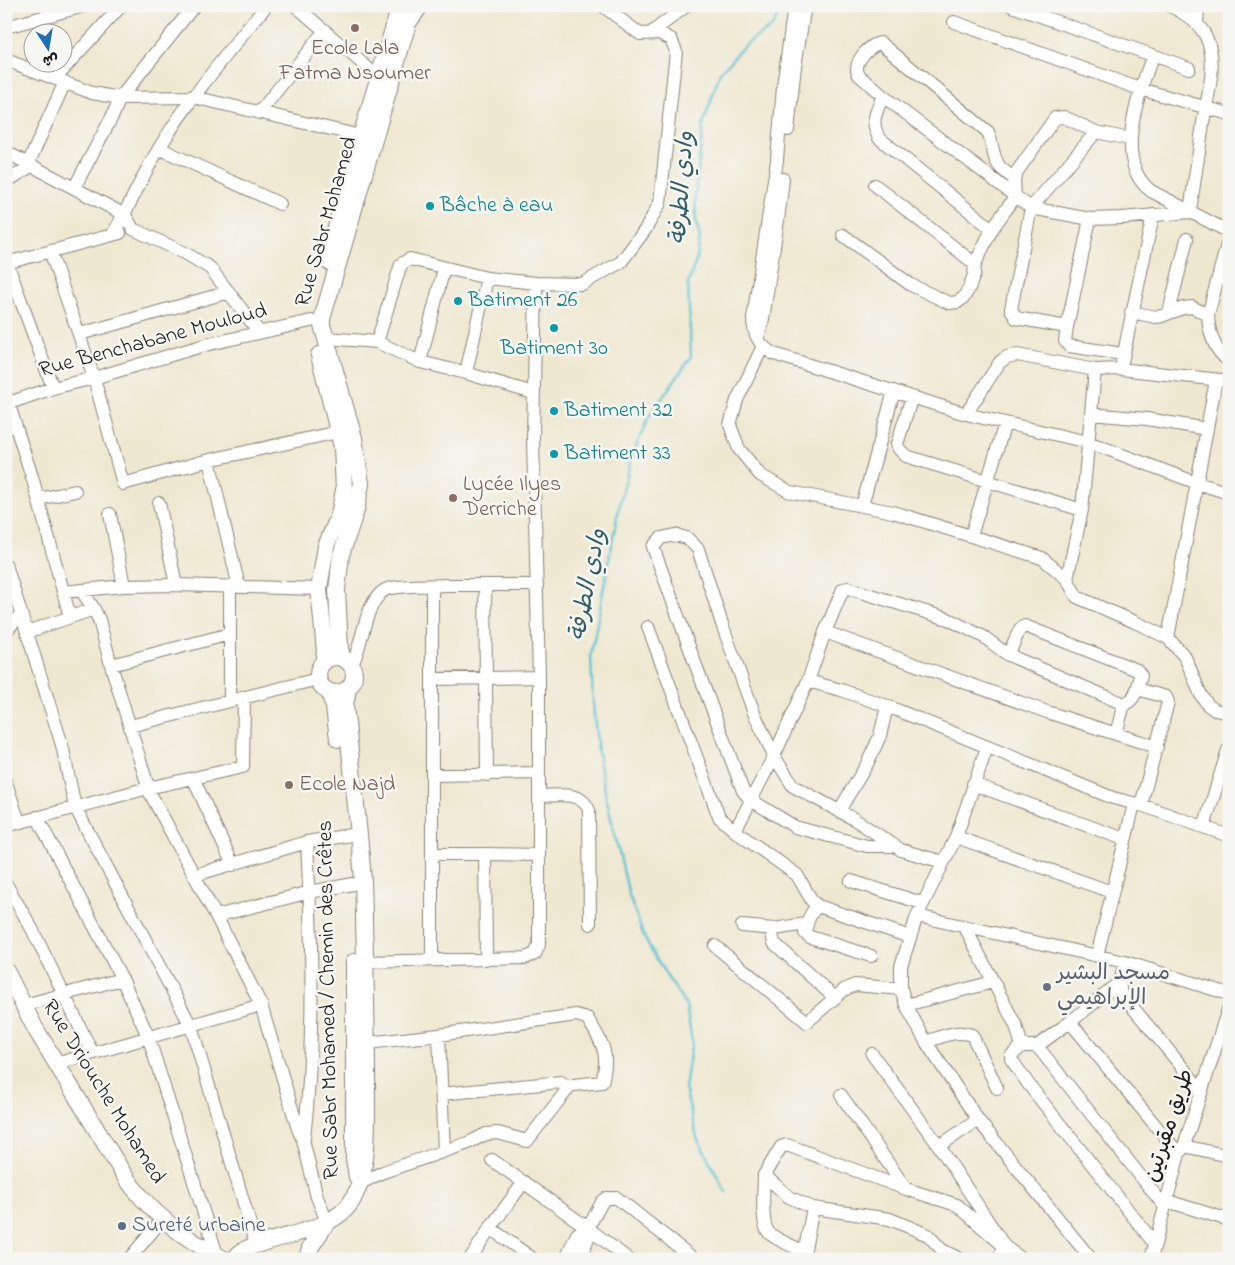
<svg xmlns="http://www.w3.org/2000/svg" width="1235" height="1265" font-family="'Indie Flower','Playpen Sans Arabic',sans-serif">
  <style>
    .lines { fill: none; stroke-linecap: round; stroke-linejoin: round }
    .stream { stroke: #57c0d3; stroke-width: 2.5 }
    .minor-casing { stroke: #868276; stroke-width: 14 }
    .major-casing { stroke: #868276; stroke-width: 18 }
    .minor { stroke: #fff; stroke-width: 12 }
    .major { stroke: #fff; stroke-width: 16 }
    .education-dot { fill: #8d6e63; stroke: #f6f6f2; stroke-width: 2 }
    .culture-dot { fill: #0f9aa8; stroke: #f6f6f2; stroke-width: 2 }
    .worship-dot { fill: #6b7280; stroke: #f6f6f2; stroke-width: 2 }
    .service-dot { fill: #5c6f8a; stroke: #f6f6f2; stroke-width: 2 }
    .labels { text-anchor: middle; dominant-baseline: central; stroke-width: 5; stroke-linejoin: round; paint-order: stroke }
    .education-label { font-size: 22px; fill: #785e54; stroke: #f6f6f2; text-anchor: start }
    .culture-label { font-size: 22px; fill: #0d838f; stroke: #f6f6f2; text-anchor: start }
    .street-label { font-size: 22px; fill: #1c1c1c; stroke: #f6f6f2 }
    .worship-label { font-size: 22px; fill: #5b616d; stroke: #f6f6f2; text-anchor: start }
    .service-label { font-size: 22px; fill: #4e5e75; stroke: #f6f6f2; text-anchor: start }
    .water-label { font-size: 24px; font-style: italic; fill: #345e65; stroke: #f6f6f2 }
  </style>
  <rect width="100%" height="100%" fill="#f6f6f2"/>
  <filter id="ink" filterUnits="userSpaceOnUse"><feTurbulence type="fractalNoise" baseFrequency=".02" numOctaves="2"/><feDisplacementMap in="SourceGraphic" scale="10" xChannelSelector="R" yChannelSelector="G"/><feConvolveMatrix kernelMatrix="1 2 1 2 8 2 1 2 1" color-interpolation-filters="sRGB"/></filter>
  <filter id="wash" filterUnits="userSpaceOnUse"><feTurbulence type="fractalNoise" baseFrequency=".0096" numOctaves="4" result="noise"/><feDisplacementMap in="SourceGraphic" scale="20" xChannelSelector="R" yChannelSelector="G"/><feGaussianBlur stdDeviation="1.12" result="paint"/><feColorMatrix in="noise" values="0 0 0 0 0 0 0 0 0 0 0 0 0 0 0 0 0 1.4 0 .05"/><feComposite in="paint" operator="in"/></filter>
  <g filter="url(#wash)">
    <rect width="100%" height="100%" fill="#efe8d1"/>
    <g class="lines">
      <!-- stream -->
      <path class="stream" d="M 726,1192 L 697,1138 L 685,1088 L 692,1041 L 686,1005 L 666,975 L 644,937 L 629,895 L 606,797 L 598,753 L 593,705 L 591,656 L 618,511 L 631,459 L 648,418 L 691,357 L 688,283 L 697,258 L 700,237 L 696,221 L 695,198 L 703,125 L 720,73 L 744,45 L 772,27 L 783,6"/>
    </g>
  </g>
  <g filter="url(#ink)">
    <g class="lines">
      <defs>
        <path id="minor" d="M 296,6 L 378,77
          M 794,6 L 783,87 L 777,160 L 753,318 C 753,334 760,347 774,354 L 966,414 L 1088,442 L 1197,483 L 1229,493
          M 1012,6 L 1189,68
          M 954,22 L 1140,89 L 1229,114
          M 1197,24 L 1198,6
          M 6,27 L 84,6
          M 651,33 L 686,6
          M 1153,55 C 1139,92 1112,162 1151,191 L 1229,232
          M 6,60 L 92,93 L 120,98 L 193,97 L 361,136
          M 55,78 L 121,6
          M 883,96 C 876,113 870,121 879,138 L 992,229
          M 259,113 L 325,30
          M 788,130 L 795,66 L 805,6
          M 159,148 L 280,204
          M 6,152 L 125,215 L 133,229 L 185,253 L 210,268 L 259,332
          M 28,164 L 65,82
          M 1014,179 C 1010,175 1005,172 1001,168 C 992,159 993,143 988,132 L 881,43 C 869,44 851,64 859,75 L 883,96 L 1031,208 L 1090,219 L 1122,218 L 1190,212 C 1194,182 1199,153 1203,123 C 1207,97 1218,65 1207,39 C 1201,24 1185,13 1170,6
          M 6,182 L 31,166
          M 875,185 L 975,264
          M 74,188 L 113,115 L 120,98 L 194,6
          M 1090,219 L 1067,327 L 1065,341 L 1069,346 L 1123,354
          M 112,235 C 130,207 142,175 160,147 C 190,97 229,52 266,6
          M 843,235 L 911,285 L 949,303 L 958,302 L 964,297 L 969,288 L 974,275 L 975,264 L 992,229 L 1015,197 L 1014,179 L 1016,173 L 1055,118 L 1064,117 L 1096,132 L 1130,139
          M 1229,237 L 1208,315 C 1209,332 1214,351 1229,361
          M 50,251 L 94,378 L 123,484 L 209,460 L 338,432
          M 6,263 L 120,233
          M 7,263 L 53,388
          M 1131,312 L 1156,317 L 1162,316 L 1183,308 L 1192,307 L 1208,315
          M 1169,312 L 1187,239
          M 1067,327 L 1016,318 L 1011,309 L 1031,208 L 1096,132
          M 80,334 L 229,292
          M 758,337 L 763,319 L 778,220 L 783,179
          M 326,338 L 377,342 L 420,362 L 466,373 L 533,393
          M 377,342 L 401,264 L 410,259 L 487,278 L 536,283 L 582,284 L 621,262 L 645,230 L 660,203 L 676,51 L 671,39 L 659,33 L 640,34 L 603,6
          M 763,346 L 737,400 L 730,425 L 739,449 L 760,475 L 790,492 L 893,512 L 1042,558 L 1067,579 L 1077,597 L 1135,622 L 1168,638 L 1185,657 L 1201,695 L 1208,705 L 1215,710 L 1229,713
          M 420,362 L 444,268
          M 1122,362 L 1153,215
          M 466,373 L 487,278
          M 6,396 L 33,480 L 70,617
          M 912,397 L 897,444 L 899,449 L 906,456 L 1082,510
          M 6,404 L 53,388 L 94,378 L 205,345 L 311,321
          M 966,414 L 1000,362 L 1007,357 L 1017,355 L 1095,370
          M 1091,414 L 1147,419 L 1207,429
          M 209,460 L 239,587
          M 39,499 L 75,491
          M 159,503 L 176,585
          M 862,506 L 894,391
          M 110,514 L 124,586
          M 971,536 L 1005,423
          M 6,565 L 62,745 L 75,807 L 191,1026 L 256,1244
          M 1067,579 L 1082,510 L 1095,370 L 1120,369 L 1229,381
          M 485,585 L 487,775
          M 230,586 L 230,701
          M 432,586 L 432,960
          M 81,590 L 94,609 L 99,620 L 111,665 L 150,793 L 216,916 L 261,1005 L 298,1129 L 303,1140 L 317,1197 L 327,1222
          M 63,592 L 124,586 L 176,585 L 319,589
          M 648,627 L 719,817 L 735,831 L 797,875 L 812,901 L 818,906 L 910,937
          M 6,631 L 21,614
          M 27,632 L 94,609
          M 825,632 L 1047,712 L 1157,747
          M 1168,638 L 1216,380
          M 1008,655 L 1020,629 L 1025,626 L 1137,670 L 1141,676 C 1138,686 1135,702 1124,704 L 1116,734
          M 111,665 L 230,634
          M 352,665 C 363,643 363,613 379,595 C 382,591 388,588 392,588 C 410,585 428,586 446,585 C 476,585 507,585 537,585
          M 432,679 L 539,677
          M 808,681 L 841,690 L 887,706 L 1113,798 L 1141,805 L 1229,836
          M 1137,689 L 1166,697 L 1168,702 L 1141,805
          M 130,726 L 318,679
          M 987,747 L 956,837 L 917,916 L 901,966 L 901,989 L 906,1005 L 926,1042 L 978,1120 L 1091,1259
          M 432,775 L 539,773
          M 193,778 L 233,865
          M 6,783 L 19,822
          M 973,784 L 1124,839
          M 539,796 C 557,796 581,790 589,810 L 590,924
          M 839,811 L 867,764 L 880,736 L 887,706
          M 37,817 L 122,979 L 148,1036 L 217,1255
          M 6,826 L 148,788 L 243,767 L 244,697
          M 1204,827 L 1228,750
          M 735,831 L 774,756 L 754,713 L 722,624 L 698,549 L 687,538 L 675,535 L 661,538 L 653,547 L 695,663 L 743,791 L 751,800 L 795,827 L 867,846 L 894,846
          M 956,837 L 1112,892
          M 432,854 L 485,854 L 486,959
          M 485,854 L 538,855
          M 943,862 L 901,850 L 854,819 L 793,786 L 774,756 L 808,681 L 825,632 L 843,589 L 848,588 L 948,619 L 984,637 L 1008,655 L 1124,704
          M 195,875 L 307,842 L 351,835
          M 851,881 L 922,903
          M 6,884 L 31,927 L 92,1052
          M 818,906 C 809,913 807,923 805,933 L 810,937 L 871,956
          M 216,916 L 310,892 L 353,884
          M 917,916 L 1125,962 L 1229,994
          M 742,926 L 774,929 L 806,924
          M 965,927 L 1016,1026 L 1022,1046
          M 774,929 L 772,934 L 774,943 L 835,998
          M 715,946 L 807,1022 L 844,990 L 855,985 L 901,989
          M 1097,956 L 1134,804
          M 365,962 L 525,958 L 535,954 L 539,945 L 539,677 L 533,440 L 536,283
          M 1125,962 L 1120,982 L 1120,992 L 1202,1091
          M 1120,982 L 1070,1022 L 1037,1046 L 1022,1046 L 1011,1056 L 1011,1059 L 1029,1085 L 1154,1243
          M 24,1005 L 122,979
          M 906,1005 L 993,982
          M 1070,1022 L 1179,1154
          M 439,1035 L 444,1151
          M 926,1042 C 941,1037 956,1029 972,1035 L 997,1088
          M 367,1043 L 439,1035 L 576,1015 L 587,1018 C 602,1042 610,1052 602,1082 L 564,1086
          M 1037,1046 L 1165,1207
          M 872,1054 L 939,1146 L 1005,1247 L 1022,1259
          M 56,1064 L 261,1005
          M 841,1095 L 906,1189
          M 304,1139 C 315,1041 312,941 307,842
          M 939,1146 L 978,1120
          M 1184,1146 L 1229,1156
          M 492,1160 L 588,1228 L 628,1259
          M 764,1175 C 764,1188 760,1224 769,1233 C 778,1241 794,1246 804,1252
          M 359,1184 L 383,1172 L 468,1143 L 486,1134 L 498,1133 L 527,1141 L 567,1090 L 561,1082 L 441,1094
          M 1167,1201 L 1229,1220
          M 490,1228 L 533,1259
          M 588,1228 L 602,1202 L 607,1198 L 617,1198 L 694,1259
          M 129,1259 L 156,1227
          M 470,1259 L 490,1228 L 524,1182
          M 566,1259 L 577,1234 L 588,1228 L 587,1241 L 579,1259
          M 803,1259 L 813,1208
          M 960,1259 L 942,1250 L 928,1235 L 890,1219 L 813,1208 L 789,1197 L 764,1175 L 781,1147 L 787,1145 L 906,1189 L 957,1205 L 1005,1247 L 998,1259
          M 1151,1259 L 1179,1154 L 1184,1146 L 1229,1006"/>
        <path id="major" d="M 327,261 L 361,136 L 400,6
          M 319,355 L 342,447 L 344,490 L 339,515 L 326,546 L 319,589 L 325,651 L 323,663
          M318 675a18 18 0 1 1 36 0a18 18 0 1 1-36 0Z
          M 343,659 L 340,649 L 337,590 L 341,555 L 356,510 L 361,484 L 354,438 L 322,325 L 322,319 L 408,23 L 420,6
          M 329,692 L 334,707 L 338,739
          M 354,962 L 354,1158 L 357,1177
          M 6,971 L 35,1028 L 124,1175 C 149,1212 184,1239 224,1259
          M 235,1259 C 246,1235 331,1240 353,1199 C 371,1166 366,1119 367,1083 C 367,1040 366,997 365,954 C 364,930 364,906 363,882 C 359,823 351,764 345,705 L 348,689
          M 307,1259 L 310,1248 L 327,1222"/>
      </defs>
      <!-- minor casing -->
      <use href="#minor" class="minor-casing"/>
      <!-- major casing -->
      <use href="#major" class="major-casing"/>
      <!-- minor -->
      <use href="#minor" class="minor"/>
      <!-- major -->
      <use href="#major" class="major"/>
    </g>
  </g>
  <!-- markers -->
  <g class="education-dot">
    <circle cx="355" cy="28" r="5"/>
    <circle cx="453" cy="498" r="5"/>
    <circle cx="289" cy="785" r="5"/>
  </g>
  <g class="culture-dot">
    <circle cx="430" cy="206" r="5"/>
    <circle cx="458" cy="301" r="5"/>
    <circle cx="554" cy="328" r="5"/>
    <circle cx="554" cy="411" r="5"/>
    <circle cx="554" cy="454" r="5"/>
  </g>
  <circle class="worship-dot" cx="1047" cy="987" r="5"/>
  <circle class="service-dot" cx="122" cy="1226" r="5"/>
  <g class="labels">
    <!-- education labels -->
    <g class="education-label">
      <text x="355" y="49" text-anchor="middle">Ecole Lala<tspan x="355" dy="25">Fatma Nsoumer</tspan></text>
      <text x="463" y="485">Lycée Ilyes<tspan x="463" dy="25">Derriche</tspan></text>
      <text x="299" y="785">Ecole Najd</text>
    </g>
    <!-- culture labels -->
    <g class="culture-label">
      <text x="440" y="206">Bâche à eau</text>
      <text x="468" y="301">Batiment 26</text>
      <text x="554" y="349" text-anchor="middle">Batiment 30</text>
      <text x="564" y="411">Batiment 32</text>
      <text x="564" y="454">Batiment 33</text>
    </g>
    <!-- street labels -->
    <g class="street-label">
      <text transform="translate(327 222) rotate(-74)">Rue Sabr Mohamed</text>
      <text transform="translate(153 341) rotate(-15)">Rue Benchabane Mouloud</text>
      <text transform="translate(329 1000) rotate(-91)">Rue Sabr Mohamed / Chemin des Crêtes</text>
      <text transform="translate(103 1092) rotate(58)">Rue Driouche Mohamed</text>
      <text transform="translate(1170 1126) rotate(-72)">طريق مقبرتين</text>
    </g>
    <!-- worship labels -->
    <g class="worship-label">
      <text x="1057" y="974">مسجد البشير<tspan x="1057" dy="25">الإبراهيمي</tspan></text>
    </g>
    <!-- service labels -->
    <g class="service-label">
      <text x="132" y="1226">Sureté urbaine</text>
    </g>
    <!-- water labels -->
    <g class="water-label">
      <text transform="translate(683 188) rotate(-86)">وادي الطرفة</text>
      <text transform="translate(589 585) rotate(-79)">وادي الطرفة</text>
    </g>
  </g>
  <!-- margin -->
  <rect width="1235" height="1265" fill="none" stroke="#f6f6f2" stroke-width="25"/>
  <!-- north arrow -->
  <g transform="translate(48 48) rotate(168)"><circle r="24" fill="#f6f6f2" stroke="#9f9f9c"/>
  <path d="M0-4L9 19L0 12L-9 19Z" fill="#1f6fb2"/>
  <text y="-8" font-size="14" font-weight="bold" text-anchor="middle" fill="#1c1c1c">ش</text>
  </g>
</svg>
